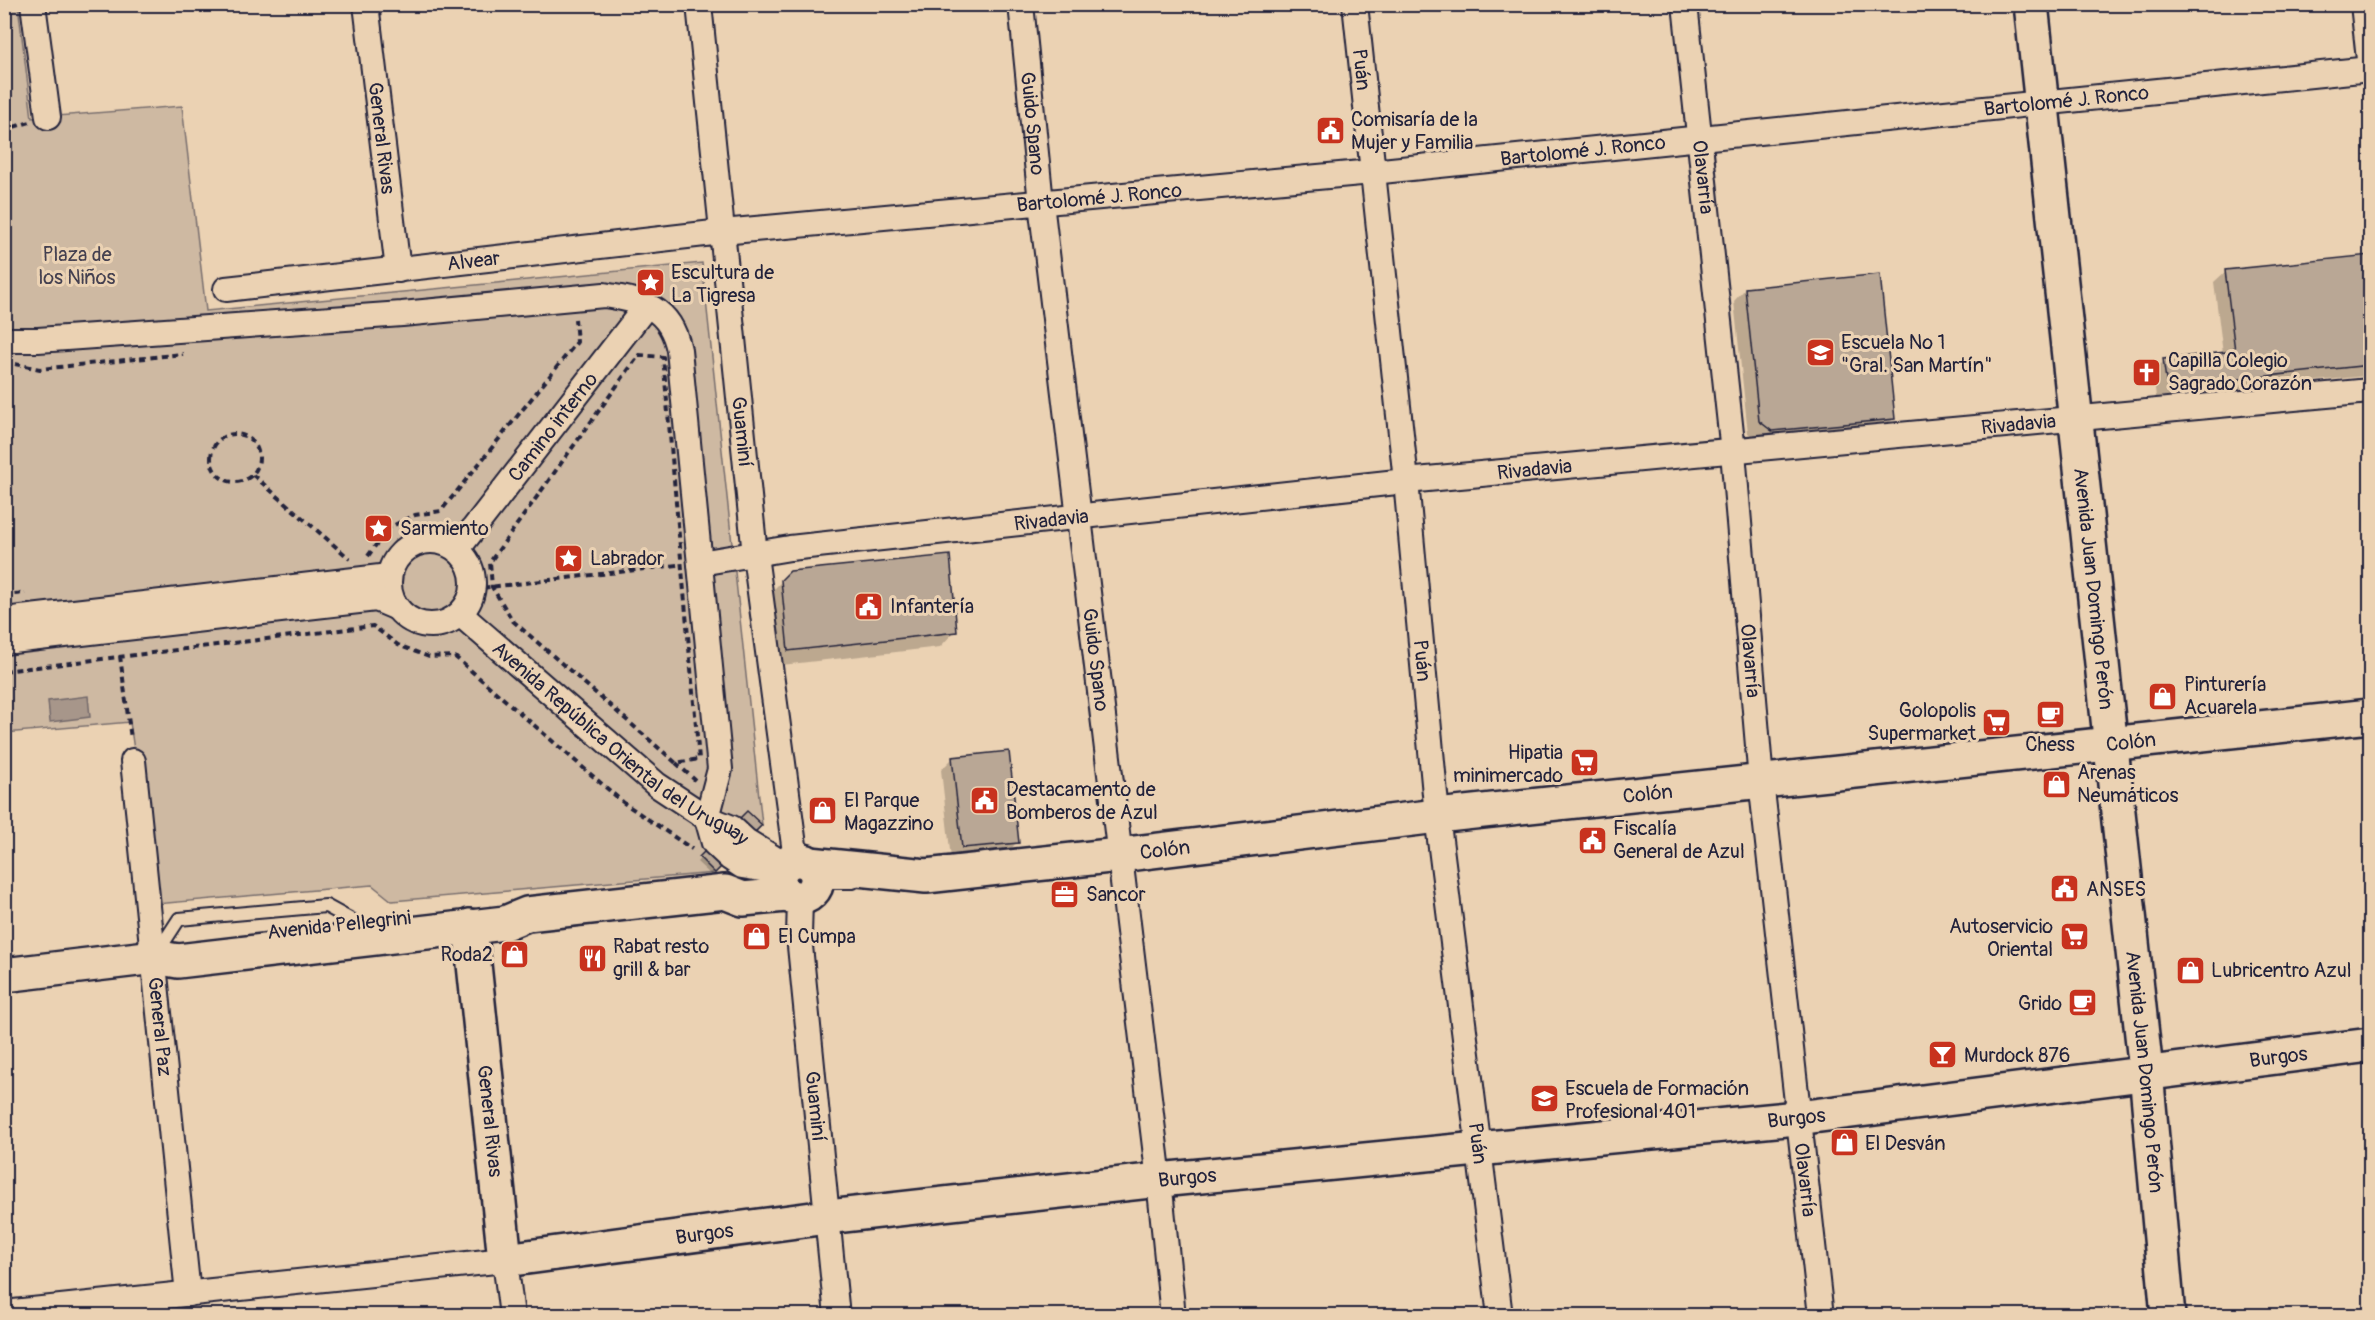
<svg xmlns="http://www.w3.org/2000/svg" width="2375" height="1320" font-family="Pangolin,sans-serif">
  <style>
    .green { fill: #ceb9a2; stroke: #786e6e; stroke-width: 1.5 }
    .water { fill: #a7968a; stroke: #72686a; stroke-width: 1.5 }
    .shadow { fill: #0003 }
    .building { fill: #b9a795; stroke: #22223b; stroke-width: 1.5 }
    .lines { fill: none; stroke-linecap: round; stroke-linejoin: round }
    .lane-casing { stroke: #22223b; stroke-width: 16 }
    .street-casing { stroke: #22223b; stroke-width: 28 }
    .secondary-casing { stroke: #22223b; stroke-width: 38 }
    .path { stroke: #22223b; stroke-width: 4; stroke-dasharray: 6 4.5; stroke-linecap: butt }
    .lane { stroke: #ebd2b3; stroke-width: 12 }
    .street { stroke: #ebd2b3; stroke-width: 24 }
    .secondary { stroke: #ebd2b3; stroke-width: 33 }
    .labels { text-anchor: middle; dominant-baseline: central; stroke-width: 6; stroke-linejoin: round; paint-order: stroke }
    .street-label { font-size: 20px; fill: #22223b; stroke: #ebd2b3 }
    .poi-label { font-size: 20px; fill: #22223b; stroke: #ebd2b3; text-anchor: start }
    .park-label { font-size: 20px; fill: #444050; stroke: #ebd2b3 }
  </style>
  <rect width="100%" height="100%" fill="#ebd2b3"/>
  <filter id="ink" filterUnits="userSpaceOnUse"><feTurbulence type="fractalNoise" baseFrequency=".0167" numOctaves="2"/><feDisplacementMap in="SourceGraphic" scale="12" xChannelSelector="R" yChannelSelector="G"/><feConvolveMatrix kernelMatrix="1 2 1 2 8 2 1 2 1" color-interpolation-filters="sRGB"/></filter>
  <g filter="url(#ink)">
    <!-- green -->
    <path class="green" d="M 5,5 L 18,5 L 32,118 L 182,106 L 206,311 L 702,263 L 762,825 L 715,873 L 392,901 L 372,885 L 156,904 L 130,722 L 5,733 Z"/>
    <!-- water -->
    <path class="water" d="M 88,696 L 90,717 L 50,722 L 48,701 Z"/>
    <!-- shadow -->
    <path class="shadow" d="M 2370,257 L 2370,370 L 2365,376 L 2156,397 L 2153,372 L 2164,361 L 2223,354 L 2214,282 L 2226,271 Z
      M 1745,289 L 1894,418 L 1882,430 L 1760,442 L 1748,433 L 1734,301 Z
      M 790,573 L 955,631 L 940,647 L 773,666 L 766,597 Z
      M 953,758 L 1017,842 L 1006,854 L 951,859 L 941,770 Z
      M 711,847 L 725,861 L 711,875 L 697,862 Z"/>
    <!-- building -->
    <path class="building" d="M 2370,255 L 2370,365 L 2167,387 L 2163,359 L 2235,351 L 2225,270 Z
      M 1880,274 L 1895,419 L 1772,431 L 1759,421 L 1745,288 Z
      M 950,555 L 957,632 L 788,651 L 781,580 L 790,571 Z
      M 1009,751 L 1019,843 L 962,848 L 952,757 Z
      M 747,811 L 762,825 L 750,837 L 735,823 Z
      M 711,845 L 727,861 L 715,873 L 699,857 Z"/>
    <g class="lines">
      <defs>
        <path id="lane" d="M 817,882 L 853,882
          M 155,956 L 179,919 L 326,906 L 357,923"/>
        <g id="street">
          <path d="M 33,4 L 48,117"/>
          <path id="s1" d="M 366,4 L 398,270"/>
          <path id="s2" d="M 699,4 L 755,555 L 796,860"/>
          <path id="s3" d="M 1021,4 L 1041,203 L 1159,1180 L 1173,1316"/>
          <path id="s4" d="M 1355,4 L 1406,481 L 1437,816 L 1500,1316"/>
          <path id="s5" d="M 1685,4 L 1733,452 L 1761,781 L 1821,1316"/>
          <path d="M 2363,4 L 2370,69"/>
          <path id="s6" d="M 226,289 L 722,232 L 1372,172 L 2370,69"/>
          <path d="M 4,340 L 38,340 L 402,314 L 604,295 C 642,301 670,306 679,350 L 720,769 L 707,818 L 714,843 L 730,858 L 742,866 L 780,872"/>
          <circle cx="431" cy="583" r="42"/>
          <path id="s7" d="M 457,550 L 647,305"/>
          <path id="s8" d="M 700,563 L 790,548 L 1406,481 L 2370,391"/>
          <path id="s9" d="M 460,614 L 657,785 L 707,818 L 732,828 L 746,841 L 785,865"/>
          <path d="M 4,620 L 389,576"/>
          <path d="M 4,642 L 376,599 L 397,608"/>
          <path id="s10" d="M 133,761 L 188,1294"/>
          <path id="s11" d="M 800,899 L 799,936 L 837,1316"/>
          <path d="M 4,1313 L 505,1260 L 512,1316"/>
        </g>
        <g id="secondary">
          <path id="s12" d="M 2031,4 L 2146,1072 L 2168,1316"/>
          <circle cx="798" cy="879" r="19"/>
          <path id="s13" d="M 810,864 L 926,876 L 1119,855 L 1437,816 L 2370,716"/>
          <path id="s14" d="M 470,926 L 505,1260 L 827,1217 L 1159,1180 L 1797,1118 L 2370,1045"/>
          <path d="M 4,975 L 155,957 L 178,961 L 505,923 L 527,914 L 725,892 L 743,899 L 786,895"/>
        </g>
      </defs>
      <!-- lane casing -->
      <use href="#lane" class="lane-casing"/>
      <!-- street casing -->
      <use href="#street" class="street-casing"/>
      <!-- secondary casing -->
      <use href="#secondary" class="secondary-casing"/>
      <!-- path -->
      <path class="path" d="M 4,130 L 30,122
        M 639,355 L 663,357 L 699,759 L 676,763 L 513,621 L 492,587 L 490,562 Z
        M 15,364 L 40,369 L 183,354
        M211 458a24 24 0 1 1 48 0a24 24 0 1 1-48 0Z
        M 253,475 L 350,559
        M 368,556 L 388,528 L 415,515 L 441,511 L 577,342 L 575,319
        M 473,589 L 678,565
        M 4,595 L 25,593
        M 120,656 L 131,739
        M 4,671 L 373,626 L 398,645 L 429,657 L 454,656 L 624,803 L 692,849
        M 676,763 L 695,780"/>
      <!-- lane -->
      <use href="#lane" class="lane"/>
      <!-- street -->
      <use href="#street" class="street"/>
      <!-- secondary -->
      <use href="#secondary" class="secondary"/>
    </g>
  </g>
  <!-- icons -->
  <defs>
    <symbol id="civic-square" viewBox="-11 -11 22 22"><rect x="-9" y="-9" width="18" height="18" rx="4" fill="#c8321e" stroke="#ebd2b3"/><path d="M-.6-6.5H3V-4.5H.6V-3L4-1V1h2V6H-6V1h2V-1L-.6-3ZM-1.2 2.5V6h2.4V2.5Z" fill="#fff"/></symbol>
    <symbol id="sight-square" viewBox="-11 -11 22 22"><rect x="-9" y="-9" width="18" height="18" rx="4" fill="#c8321e" stroke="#ebd2b3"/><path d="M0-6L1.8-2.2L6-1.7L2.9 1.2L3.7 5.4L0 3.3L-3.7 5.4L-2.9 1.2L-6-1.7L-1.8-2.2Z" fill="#fff"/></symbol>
    <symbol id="school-square" viewBox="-11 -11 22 22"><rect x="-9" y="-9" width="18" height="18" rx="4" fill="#c8321e" stroke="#ebd2b3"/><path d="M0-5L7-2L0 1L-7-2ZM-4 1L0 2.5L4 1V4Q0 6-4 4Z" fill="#fff"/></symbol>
    <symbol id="church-square" viewBox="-11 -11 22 22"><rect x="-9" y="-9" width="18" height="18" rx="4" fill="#c8321e" stroke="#ebd2b3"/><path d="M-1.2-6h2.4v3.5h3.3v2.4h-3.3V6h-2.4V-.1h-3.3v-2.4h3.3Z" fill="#fff"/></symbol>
    <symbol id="shop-square" viewBox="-11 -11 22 22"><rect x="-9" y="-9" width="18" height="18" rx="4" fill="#c8321e" stroke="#ebd2b3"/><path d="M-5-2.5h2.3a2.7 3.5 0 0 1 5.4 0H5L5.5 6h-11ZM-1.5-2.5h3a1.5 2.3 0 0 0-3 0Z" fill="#fff"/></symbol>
    <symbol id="cafe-square" viewBox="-11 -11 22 22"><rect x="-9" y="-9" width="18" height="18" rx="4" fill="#c8321e" stroke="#ebd2b3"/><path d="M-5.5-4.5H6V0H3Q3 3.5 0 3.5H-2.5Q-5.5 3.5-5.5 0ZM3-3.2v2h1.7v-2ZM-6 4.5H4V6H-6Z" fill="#fff"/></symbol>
    <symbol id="supermarket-square" viewBox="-11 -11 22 22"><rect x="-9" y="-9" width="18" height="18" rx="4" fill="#c8321e" stroke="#ebd2b3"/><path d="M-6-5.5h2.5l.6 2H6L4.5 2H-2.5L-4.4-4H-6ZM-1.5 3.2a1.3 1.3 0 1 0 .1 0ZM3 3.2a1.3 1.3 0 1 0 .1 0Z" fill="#fff"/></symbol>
    <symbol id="office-square" viewBox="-11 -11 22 22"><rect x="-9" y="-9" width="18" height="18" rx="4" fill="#c8321e" stroke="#ebd2b3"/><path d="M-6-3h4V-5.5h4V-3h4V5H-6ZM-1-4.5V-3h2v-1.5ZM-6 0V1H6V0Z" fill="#fff"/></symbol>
    <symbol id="restaurant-square" viewBox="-11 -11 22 22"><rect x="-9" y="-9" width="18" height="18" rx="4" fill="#c8321e" stroke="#ebd2b3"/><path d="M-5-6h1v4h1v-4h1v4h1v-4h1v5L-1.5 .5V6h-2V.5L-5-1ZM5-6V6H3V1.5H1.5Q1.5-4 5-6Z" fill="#fff"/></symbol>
    <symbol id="bar-square" viewBox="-11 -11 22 22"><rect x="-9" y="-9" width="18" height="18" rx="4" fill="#c8321e" stroke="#ebd2b3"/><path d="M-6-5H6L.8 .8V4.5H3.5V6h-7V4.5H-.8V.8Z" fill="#fff"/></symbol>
  </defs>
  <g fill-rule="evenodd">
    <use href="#civic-square" x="1314" y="114" width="33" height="33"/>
    <use href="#sight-square" x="634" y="266" width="33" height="33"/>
    <use href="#school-square" x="1804" y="336" width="33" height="33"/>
    <use href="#church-square" x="2130" y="356" width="33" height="33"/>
    <use href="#sight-square" x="362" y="512" width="33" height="33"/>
    <use href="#sight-square" x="552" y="542" width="33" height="33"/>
    <use href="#civic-square" x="852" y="590" width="33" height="33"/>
    <use href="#shop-square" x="2146" y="680" width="33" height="33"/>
    <use href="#cafe-square" x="2034" y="698" width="33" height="33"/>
    <use href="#supermarket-square" x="1980" y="706" width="33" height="33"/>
    <use href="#supermarket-square" x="1568" y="746" width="33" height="33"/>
    <use href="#shop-square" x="2040" y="768" width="33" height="33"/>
    <use href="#civic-square" x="968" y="784" width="33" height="33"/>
    <use href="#shop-square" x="806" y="794" width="33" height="33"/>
    <use href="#civic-square" x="1576" y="824" width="33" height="33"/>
    <use href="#civic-square" x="2048" y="872" width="33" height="33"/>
    <use href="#office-square" x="1048" y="878" width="33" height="33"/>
    <use href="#shop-square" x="740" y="920" width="33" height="33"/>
    <use href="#supermarket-square" x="2058" y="920" width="33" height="33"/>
    <use href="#shop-square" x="498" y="938" width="33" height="33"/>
    <use href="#restaurant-square" x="576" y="942" width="33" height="33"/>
    <use href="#shop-square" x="2174" y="954" width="33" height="33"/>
    <use href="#cafe-square" x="2066" y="986" width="33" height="33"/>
    <use href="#bar-square" x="1926" y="1038" width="33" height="33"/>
    <use href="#school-square" x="1528" y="1082" width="33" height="33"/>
    <use href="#shop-square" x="1828" y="1126" width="33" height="33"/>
  </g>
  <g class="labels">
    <!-- street labels -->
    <g class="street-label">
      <text stroke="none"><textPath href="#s4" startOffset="66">Puán</textPath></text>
      <text stroke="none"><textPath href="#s6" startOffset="1850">Bartolomé J. Ronco</textPath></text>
      <text stroke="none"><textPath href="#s3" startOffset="120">Guido Spano</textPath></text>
      <text stroke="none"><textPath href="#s1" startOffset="135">General Rivas</textPath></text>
      <text stroke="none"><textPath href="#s6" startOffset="1364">Bartolomé J. Ronco</textPath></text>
      <text stroke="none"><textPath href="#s5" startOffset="174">Olavarría</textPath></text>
      <text stroke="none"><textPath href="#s6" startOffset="878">Bartolomé J. Ronco</textPath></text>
      <text stroke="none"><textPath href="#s6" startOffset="249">Alvear</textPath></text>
      <text stroke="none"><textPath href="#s8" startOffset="1326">Rivadavia</textPath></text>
      <text stroke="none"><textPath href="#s7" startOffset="156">Camino interno</textPath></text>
      <text stroke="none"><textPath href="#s2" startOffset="430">Guaminí</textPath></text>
      <text stroke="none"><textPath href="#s8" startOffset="840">Rivadavia</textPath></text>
      <text stroke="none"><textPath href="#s8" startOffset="354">Rivadavia</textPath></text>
      <text stroke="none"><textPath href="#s12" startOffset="588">Avenida Juan Domingo Perón</textPath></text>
      <text stroke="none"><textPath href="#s3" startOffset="660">Guido Spano</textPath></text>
      <text stroke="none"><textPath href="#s5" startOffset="660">Olavarría</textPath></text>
      <text stroke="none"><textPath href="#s4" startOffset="660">Puán</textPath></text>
      <text stroke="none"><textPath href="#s13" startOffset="1329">Colón</textPath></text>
      <text stroke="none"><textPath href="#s9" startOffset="207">Avenida República Oriental del Uruguay</textPath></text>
      <text stroke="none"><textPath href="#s13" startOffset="843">Colón</textPath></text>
      <text stroke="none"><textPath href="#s13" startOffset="357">Colón</textPath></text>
      <text transform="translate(339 925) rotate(-6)">Avenida Pellegrini</text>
      <text stroke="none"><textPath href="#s10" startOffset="267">General Paz</textPath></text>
      <text stroke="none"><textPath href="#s14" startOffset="2121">Burgos</textPath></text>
      <text stroke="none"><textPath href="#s12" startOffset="1074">Avenida Juan Domingo Perón</textPath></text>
      <text stroke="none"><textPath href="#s11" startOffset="208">Guaminí</textPath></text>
      <text stroke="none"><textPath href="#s14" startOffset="1635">Burgos</textPath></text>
      <text stroke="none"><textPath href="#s14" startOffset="196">General Rivas</textPath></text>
      <text stroke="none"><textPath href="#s4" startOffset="1146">Puán</textPath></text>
      <text stroke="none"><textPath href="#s14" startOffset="1023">Burgos</textPath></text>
      <text stroke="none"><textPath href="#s5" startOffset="1182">Olavarría</textPath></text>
      <text stroke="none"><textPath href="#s14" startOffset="537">Burgos</textPath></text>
    </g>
    <!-- poi labels -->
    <g class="poi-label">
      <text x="1351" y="119">Comisaría de la<tspan x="1351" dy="23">Mujer y Familia</tspan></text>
      <text x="671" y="272">Escultura de<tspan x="671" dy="23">La Tigresa</tspan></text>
      <text x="1841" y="342">Escuela Nº 1<tspan x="1841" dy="23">"Gral. San Martín"</tspan></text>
      <text x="2168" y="360">Capilla Colegio<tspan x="2168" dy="23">Sagrado Corazón</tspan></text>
      <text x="400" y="528">Sarmiento</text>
      <text x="590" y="558">Labrador</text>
      <text x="890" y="606">Infantería</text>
      <text x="2184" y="684">Pinturería<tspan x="2184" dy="23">Acuarela</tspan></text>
      <text x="1976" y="710" text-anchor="end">Golopolis<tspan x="1976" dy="23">Supermarket</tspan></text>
      <text x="2050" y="744" text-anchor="middle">Chess</text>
      <text x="1563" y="752" text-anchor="end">Hipatia<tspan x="1563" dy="23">minimercado</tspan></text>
      <text x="2077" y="772">Arenas<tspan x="2077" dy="23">Neumáticos</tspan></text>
      <text x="1006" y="789">Destacamento de<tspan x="1006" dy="23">Bomberos de Azul</tspan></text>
      <text x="844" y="800">El Parque<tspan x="844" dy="23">Magazzino</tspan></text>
      <text x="1613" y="828">Fiscalía<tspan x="1613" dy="23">General de Azul</tspan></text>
      <text x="2086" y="889">ANSES</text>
      <text x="1086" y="894">Sancor</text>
      <text x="2053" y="926" text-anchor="end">Autoservicio<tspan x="2053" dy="23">Oriental</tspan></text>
      <text x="778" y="936">El Cumpa</text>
      <text x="613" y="946">Rabat resto<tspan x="613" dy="23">grill &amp; bar</tspan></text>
      <text x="493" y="954" text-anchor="end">Roda2</text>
      <text x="2211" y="970">Lubricentro Azul</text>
      <text x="2062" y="1003" text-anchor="end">Grido</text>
      <text x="1964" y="1055">Murdock 876</text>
      <text x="1565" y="1088">Escuela de Formación<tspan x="1565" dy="23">Profesional 401</tspan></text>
      <text x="1865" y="1143">El Desván</text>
    </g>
    <!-- park labels -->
    <g class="park-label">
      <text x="77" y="254">Plaza de<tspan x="77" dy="23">los Niños</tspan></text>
    </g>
  </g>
  <!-- margin -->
  <rect width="2375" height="1320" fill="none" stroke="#ebd2b3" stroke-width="24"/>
  <rect x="12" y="12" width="2351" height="1296" fill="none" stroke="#22223b" stroke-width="2" filter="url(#ink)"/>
</svg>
